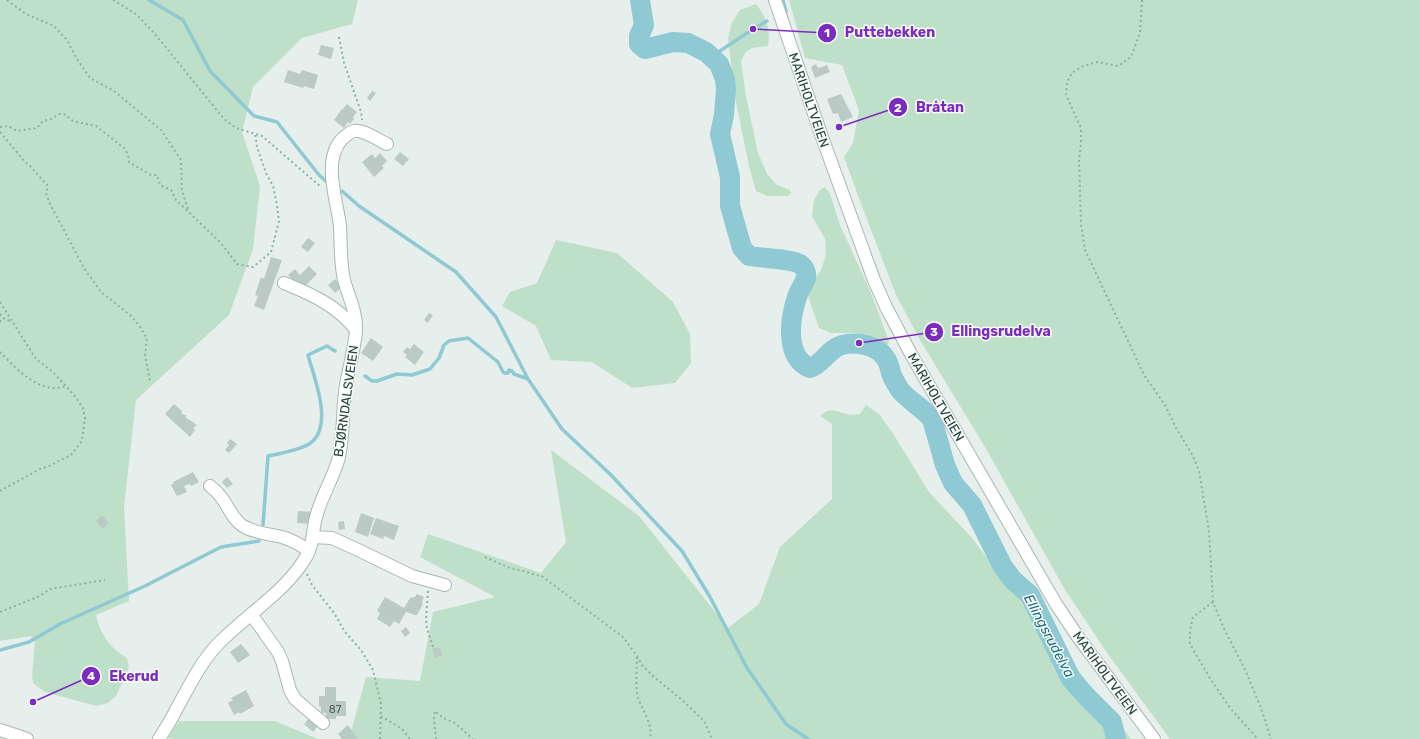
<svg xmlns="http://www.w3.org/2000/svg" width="1419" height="739" font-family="Rubik,sans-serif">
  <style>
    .green { fill: #bfe0c8 }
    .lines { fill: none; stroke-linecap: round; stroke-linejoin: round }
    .stream { stroke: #8ec9d4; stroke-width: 3.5 }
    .river { stroke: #8ec9d4; stroke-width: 20 }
    .building { fill: #bbcac4 }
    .minor-casing { stroke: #a8b8b2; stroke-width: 14 }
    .path { stroke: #86b3a5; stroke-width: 2; stroke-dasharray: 2 3; stroke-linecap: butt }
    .minor { stroke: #fff; stroke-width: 12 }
    .labels { text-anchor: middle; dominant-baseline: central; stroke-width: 3; stroke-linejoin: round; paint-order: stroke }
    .number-label { font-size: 11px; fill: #4a645c }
    .street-label { font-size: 13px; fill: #24423a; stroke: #f7fbf9 }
    .water-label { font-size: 14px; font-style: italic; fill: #1c6f80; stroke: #f7fbf9 }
    .leader { fill: none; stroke: #7b2cbf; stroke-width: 1.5 }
    .callout-dot { fill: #7b2cbf; stroke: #f7fbf9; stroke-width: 1.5 }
    .mark-label { font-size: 12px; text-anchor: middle; font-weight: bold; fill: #fff }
    .callout-label { font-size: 14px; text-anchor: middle; font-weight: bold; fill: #7b2cbf; stroke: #f7fbf9; stroke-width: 3; stroke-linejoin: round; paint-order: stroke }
  </style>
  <rect width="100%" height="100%" fill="#e6efeb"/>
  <!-- green -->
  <path class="green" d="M 0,0 L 358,0 L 352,24 L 302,38 L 253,87 L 242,132 L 260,186 L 253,249 L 229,315 L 136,400 L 124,507 L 129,601 L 96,615 C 100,634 110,648 127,658 L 129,667 L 116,696 L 108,703 L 96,706 L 45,692 L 33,683 L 32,676 L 35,640 L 31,636 L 0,641 Z
    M 789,0 L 1419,0 L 1419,739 L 1170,739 L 1105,650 L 1064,588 L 985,447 L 920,340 L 896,295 L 863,209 L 844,157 L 853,143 L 859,110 L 842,65 L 805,58 Z
    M 756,4 C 766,17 771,29 768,46 L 752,48 L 746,52 L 741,61 L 746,96 L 758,153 L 767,174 L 777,185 L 790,190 L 791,193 L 788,196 L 767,196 L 756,191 L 749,166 L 736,102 L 728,38 L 732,22 L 740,10 Z
    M 825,187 L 830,194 L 840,225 L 871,293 L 889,341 L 888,345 L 855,333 L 831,333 L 819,328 L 808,296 L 810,285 L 821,270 L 826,255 L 825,239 L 812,216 L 814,200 L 820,190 Z
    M 556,240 L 617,253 L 673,302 L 690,334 L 691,363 L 675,383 L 632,388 L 592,362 L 551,360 L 536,326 L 502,306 L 510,292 L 537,283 Z
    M 866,405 L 879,414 L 894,435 L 929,492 L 972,538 L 997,571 L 1043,615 L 1078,670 L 1131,739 L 349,739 L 366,677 L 420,681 L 433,612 L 495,597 L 420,557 L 428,534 L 541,573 L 566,542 L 551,450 L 639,516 L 728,628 L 759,604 L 780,547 L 832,499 L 832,424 L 820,416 C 830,406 838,412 850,415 C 853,415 857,414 860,414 Z
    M 179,721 L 275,721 L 318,739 L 173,739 L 168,738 Z"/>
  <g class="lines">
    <!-- stream -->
    <path class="stream" d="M 149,0 L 183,20 L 210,71 L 254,116 L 277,122 L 319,175 L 328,183
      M 783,0 L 786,12
      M 711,57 L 753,29 L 767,21
      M 342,191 L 359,206 L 456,272 L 496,317 L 528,379 L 562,429 L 610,474 L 682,551 L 710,597 L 747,668 L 786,724 L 808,739
      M 365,376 L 372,381 L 377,381 L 397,374 L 412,375 L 430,369 L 439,358 L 444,345 L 449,341 L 468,338 L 498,362 L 503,372 L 505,373 L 508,373 L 509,370 L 512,371 L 514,374 L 528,379
      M 263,525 L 268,456 C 278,454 301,449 309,444 C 335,427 314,378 308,355 L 327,346 L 335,351
      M 0,650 L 29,642 L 60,624 L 145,586 L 221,547 L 259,541"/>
    <!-- river -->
    <path class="river" d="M 640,0 L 644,25 L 639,36 L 639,44 L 645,49 L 673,42 L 688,43 L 706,52 L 719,64 L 725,79 L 726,89 L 724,115 L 720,134 L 730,177 L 730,206 L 742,248 L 749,256 C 761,258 792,259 800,264 C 805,268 807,272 806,278 C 804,284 799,290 797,297 C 790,318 784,357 810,368 C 823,364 828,349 842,345 C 856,341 878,345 886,359 C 889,363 890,369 891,373 C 893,379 897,385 900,390 C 909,401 923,408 932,419 L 945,465 L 953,483 L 972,505 L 1003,567 L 1013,580 L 1030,595 L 1071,679 L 1086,696 L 1112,722 L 1116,739"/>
  </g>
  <!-- building -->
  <path class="building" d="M 321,45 L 334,48 L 331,59 L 318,55 Z
    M 816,64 L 818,68 L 827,65 L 830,72 L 815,78 L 811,67 Z
    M 288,70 L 300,74 L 302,70 L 318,75 L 314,89 L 304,86 L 303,88 L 284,82 Z
    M 372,91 L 376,93 L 370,101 L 367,98 Z
    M 841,94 L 853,117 L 841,122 L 838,113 L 833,114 L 827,99 Z
    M 347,104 L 357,112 L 353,117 L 354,119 L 350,124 L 348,122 L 344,128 L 334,120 L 342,109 L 343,109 Z
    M 400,152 L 409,159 L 403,166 L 394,159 Z
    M 380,153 L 387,161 L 382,166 L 384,168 L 374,177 L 362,162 L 372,154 L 375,158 Z
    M 308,238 L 315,243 L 308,252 L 301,247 Z
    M 271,257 L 282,260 L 264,310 L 254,306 L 258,296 L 255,295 L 261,277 L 264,279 Z
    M 309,266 L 317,274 L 302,289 L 288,275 L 295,269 L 300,275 Z
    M 335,279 L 342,287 L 335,293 L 328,285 Z
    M 429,313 L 433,315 L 428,323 L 424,320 Z
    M 371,338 L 383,347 L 373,361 L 361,353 Z
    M 414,344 L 424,352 L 415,365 L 405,357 L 407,355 L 403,352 L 407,347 L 410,349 Z
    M 174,404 L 182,411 L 181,413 L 187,416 L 185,417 L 197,425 L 193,428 L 195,430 L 190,437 L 165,414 Z
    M 230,439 L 237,444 L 229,453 L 225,450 L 229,445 L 227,443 Z
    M 193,472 L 199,482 L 191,486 L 190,484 L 184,486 L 187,492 L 177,496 L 171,485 L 174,483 L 173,482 Z
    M 227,477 L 233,484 L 227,488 L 222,482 Z
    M 298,511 L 313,512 L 312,524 L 297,523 Z
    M 361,513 L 374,518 L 368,537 L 355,532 Z
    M 102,515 L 109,523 L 103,529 L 96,521 Z
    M 376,518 L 399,526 L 394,540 L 384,536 L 383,539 L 370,534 Z
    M 344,521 L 345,529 L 339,530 L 338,522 Z
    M 417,594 L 424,597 L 422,602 L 423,604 L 417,615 L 415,615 L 406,612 L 399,624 L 394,621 L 390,627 L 377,619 L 380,613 L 377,611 L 385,597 L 404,608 L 410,598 L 415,597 Z
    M 406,627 L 410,633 L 405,637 L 401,631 Z
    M 241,644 L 250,655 L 238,663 L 230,652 Z
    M 439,647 L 443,655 L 435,658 L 432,649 Z
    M 325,687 L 336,687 L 336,701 L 346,701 L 346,716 L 336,716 L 336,719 L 326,719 L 326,713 L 321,713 L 321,707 L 319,707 L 319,696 L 325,696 Z
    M 246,690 L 254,706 L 240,714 L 239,712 L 234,715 L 228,703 L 233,700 L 231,698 Z
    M 311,716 L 320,723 L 313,732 L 304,724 Z
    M 348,725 L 358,739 L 342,739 L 338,734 Z"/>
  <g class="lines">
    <defs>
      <path id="minor" d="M 775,0 L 822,137 L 874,280 L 886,307 L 912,356 L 1056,604 L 1078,637 L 1154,739
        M 284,283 C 311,294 338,306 356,330
        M 210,486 C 214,489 218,493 221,497 C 229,507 232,519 243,526 C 254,533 269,534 282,537 C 292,540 301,545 309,551
        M 313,537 L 332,538 L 354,548 L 412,576 L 445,585
        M 251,614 L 278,652 L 282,661 L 290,690 L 295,699 L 323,723
        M 0,730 L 27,739
        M 159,739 C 165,729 172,719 177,708 C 190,685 200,663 218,644 C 245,616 281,595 303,562 C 315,545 311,532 317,514 C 322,495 334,477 339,457 C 344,434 342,409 346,385 C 349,368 354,350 356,332 C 357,312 349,298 344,280 C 340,263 341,244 340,226 C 337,200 322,161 342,139 C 346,136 349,132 354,131 C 363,129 378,140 387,144"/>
    </defs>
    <!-- minor casing -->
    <use href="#minor" class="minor-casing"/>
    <!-- path -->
    <path class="path" d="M 7,0 L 26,14 L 54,26 L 67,40 L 77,59 L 90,78 L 114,91 L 161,130 L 181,160 L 182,191 L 189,212
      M 113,0 L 136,14 L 155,34 L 224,119 L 236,128 L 262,136 L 321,187
      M 1142,0 L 1140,33 L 1131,57 L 1118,66 L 1097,62 L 1081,67 L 1072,73 L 1067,82 L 1066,95 L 1081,128 L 1081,143 L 1079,160 L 1081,224 L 1085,250 L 1144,375 L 1165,405 L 1176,428 L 1193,456 L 1199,471 L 1209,531 L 1213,602 L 1225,631 L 1244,667 L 1261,708 L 1271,739
      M 339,37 L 344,63 L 361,112 L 362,120
      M 0,127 L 8,126 L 17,131 L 37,128 L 43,121 L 51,119 L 59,114 L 64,114 L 73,121 L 96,126 L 124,148 L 128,154 L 129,162 L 151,175 L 157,175 L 160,185 L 171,190 L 176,200 L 220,242 L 237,264 L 253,267 L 271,252 L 279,221 L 277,205 L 273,186 L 266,173 L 257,147 L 255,133
      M 0,132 L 25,162 L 30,166 L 48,186 L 46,193 L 49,202 L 84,268 L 101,292 L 130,315 L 141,328 L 144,334 L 147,338 L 145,355 L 150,381
      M 0,302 L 36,359 L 53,372 L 74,395 L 83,408 L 85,418 L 82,441 L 71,455 L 49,466 L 40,469 L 0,491
      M 0,314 L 3,318 L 12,322
      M 0,322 L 3,318
      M 0,352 C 14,366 32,387 54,388 C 58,388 62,387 66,386
      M 485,557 L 510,568 L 523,571 L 543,577 L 623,637 L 637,656 L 642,665 L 654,677 L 681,699 L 704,721 L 712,739
      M 307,574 L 312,585 L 334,613 L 345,632 L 361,650 L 373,670 L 381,704 L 380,739
      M 428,591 L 426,620 L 427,629 L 433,647
      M 1213,602 L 1193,617 L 1190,631 L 1190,644 L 1208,675 L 1230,708 L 1258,739
      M 0,612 L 40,596 L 50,589 L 105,580
      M 637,657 C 637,670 635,685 638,698 C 643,712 653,723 650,739
      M 381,716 L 402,729 L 410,739
      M 436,739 L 434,718 L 435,711 L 443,718 L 455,723 L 473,739"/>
    <!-- minor -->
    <use href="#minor" class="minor"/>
  </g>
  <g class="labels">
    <!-- number labels -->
    <g class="number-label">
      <text x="335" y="709">87</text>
    </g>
    <!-- street labels -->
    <g class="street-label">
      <text transform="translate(809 100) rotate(71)">MARIHOLTVEIEN</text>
      <text transform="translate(936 397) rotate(60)">MARIHOLTVEIEN</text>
      <text transform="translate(346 401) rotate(-82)">BJØRNDALSVEIEN</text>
      <text transform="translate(1105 673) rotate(54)">MARIHOLTVEIEN</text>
    </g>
    <!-- water labels -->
    <g class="water-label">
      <text transform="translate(1049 636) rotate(62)">Ellingsrudelva</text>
    </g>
  </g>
  <!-- callouts -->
  <path class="leader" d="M753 29L827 33M839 127L898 107M859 343L934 332M33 702L91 676"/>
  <g class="callout-dot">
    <circle cx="753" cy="29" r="4"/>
    <circle cx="839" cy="127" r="4"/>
    <circle cx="859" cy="343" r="4"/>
    <circle cx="33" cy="702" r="4"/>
    <circle cx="827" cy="33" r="10"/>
    <circle cx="898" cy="107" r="10"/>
    <circle cx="934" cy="332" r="10"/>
    <circle cx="91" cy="676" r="10"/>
  </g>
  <g class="mark-label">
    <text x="827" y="37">1</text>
    <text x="898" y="112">2</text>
    <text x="934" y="336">3</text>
    <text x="91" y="680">4</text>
  </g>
  <g class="callout-label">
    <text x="890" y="37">Puttebekken</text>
    <text x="940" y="112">Bråtan</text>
    <text x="1001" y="336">Ellingsrudelva</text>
    <text x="134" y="681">Ekerud</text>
  </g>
</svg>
